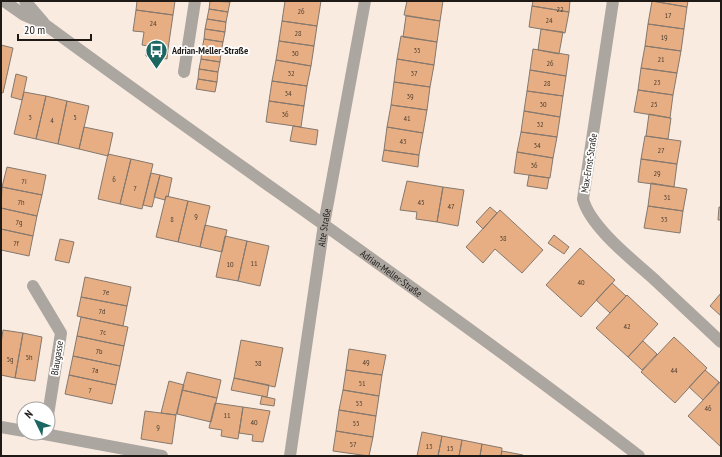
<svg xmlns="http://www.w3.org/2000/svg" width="722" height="457" font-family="'PT Sans Narrow',sans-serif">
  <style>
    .building { fill: #e6ae82; stroke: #85786e }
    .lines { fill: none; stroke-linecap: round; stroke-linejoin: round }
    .minor { stroke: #aca6a1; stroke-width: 12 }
    .labels { text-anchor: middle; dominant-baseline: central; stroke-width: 3.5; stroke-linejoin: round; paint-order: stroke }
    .number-label { font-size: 8px; fill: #513f31 }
    .poi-label { font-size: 10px; font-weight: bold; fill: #1f1a16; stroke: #fff; text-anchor: start }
    .street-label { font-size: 10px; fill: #1f1a16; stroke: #fff }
  </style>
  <rect width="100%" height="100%" fill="#faebe0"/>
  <!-- building -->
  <path class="building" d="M 137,1 L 175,1 L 173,15 L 136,10 Z
    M 210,1 L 230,2 L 228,12 L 209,9 Z
    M 285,1 L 321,1 L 317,26 L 282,21 Z
    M 407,1 L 443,1 L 440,21 L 404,15 Z
    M 533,1 L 570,1 L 569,12 L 532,6 Z
    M 652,1 L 687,7 L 684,29 L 648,24 Z
    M 652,1 L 688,1 L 687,7 Z
    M 532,6 L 569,12 L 565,33 L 529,27 Z
    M 209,9 L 228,12 L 226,22 L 207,19 Z
    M 136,10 L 173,15 L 168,49 L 142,45 L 144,32 L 133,31 Z
    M 406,16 L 440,21 L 437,42 L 403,37 Z
    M 207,19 L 226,22 L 225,32 L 205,29 Z
    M 282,21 L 317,26 L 314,46 L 279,41 Z
    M 648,24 L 684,29 L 681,51 L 645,46 Z
    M 205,29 L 225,32 L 223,42 L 204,39 Z
    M 541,29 L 563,32 L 559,54 L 538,50 Z
    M 401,36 L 437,42 L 434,65 L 397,59 Z
    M 204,39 L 223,42 L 221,52 L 202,49 Z
    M 279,41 L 314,46 L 311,66 L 276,60 Z
    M 1,45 L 13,48 L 3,93 L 1,92 Z
    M 147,46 L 168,49 L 167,59 L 146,56 Z
    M 645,46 L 681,51 L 677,73 L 641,68 Z
    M 202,49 L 221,52 L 220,62 L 201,59 Z
    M 533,49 L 569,55 L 566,76 L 530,70 Z
    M 201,59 L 220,62 L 218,72 L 199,69 Z
    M 397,59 L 434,65 L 430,87 L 394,82 Z
    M 276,60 L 311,66 L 307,86 L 272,81 Z
    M 641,68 L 677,73 L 673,95 L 638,90 Z
    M 199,69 L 218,72 L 217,82 L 198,79 Z
    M 530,70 L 566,76 L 563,96 L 527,91 Z
    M 16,74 L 27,77 L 22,100 L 11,97 Z
    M 198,79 L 217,82 L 215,92 L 196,89 Z
    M 272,81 L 307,86 L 304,106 L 269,101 Z
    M 394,82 L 430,87 L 427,110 L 391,105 Z
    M 638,90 L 673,95 L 670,118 L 634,112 Z
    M 527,91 L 563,96 L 560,117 L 524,111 Z
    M 24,92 L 46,96 L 36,139 L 14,134 Z
    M 46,96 L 67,101 L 58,144 L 36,139 Z
    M 67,101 L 89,106 L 79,149 L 58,144 Z
    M 269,101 L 304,106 L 301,127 L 266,122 Z
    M 391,105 L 427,110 L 423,133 L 387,127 Z
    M 524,111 L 560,117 L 557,137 L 521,132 Z
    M 649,114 L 671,118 L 668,139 L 646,136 Z
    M 293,126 L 318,130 L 316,145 L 290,141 Z
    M 84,127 L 113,133 L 108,156 L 79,149 Z
    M 387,127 L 423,133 L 419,155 L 384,150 Z
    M 521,132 L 557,137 L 553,158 L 517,152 Z
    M 645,136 L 681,141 L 677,164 L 641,159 Z
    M 384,150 L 419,155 L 418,167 L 382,161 Z
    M 517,152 L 553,158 L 550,178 L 514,173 Z
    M 108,154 L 131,159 L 120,204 L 98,199 Z
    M 131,159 L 153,164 L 142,209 L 120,204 Z
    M 641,159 L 677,164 L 674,187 L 638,182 Z
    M 7,167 L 46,175 L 42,195 L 2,187 Z
    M 151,173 L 160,175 L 152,207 L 143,205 Z
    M 160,175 L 172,178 L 168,197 L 166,196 L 165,200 L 154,197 Z
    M 529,175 L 549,178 L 547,189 L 527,186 Z
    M 407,181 L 443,187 L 437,222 L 416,219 L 417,212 L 400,210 Z
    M 651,183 L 687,189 L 683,211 L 648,206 Z
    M 2,187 L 42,195 L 37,216 L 1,208 Z
    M 443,187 L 464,190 L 458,226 L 437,222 Z
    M 166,196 L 188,201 L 178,242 L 156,237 Z
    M 188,201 L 210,206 L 200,247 L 178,242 Z
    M 648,206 L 683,211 L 680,233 L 644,228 Z
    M 490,207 L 497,213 L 483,229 L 476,222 Z
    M 719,207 L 721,207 L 721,220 L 718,220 Z
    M 1,208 L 37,216 L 33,236 L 1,229 Z
    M 500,210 L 543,250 L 522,273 L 495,249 L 483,263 L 466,247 Z
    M 205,225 L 227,230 L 222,252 L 200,247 Z
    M 1,229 L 33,236 L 29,256 L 1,250 Z
    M 554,235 L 569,247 L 564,254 L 548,243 Z
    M 225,236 L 247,241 L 238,281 L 216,277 Z
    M 60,239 L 74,242 L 69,263 L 55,260 Z
    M 247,241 L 269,246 L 260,286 L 238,281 Z
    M 580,248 L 615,280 L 581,317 L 546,285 Z
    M 85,277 L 131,287 L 127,306 L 81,297 Z
    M 612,283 L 626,296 L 610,313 L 596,300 Z
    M 721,293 L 721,316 L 710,306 Z
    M 627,295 L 658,324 L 628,357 L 596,328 Z
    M 81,297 L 127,306 L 123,326 L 77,316 Z
    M 81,317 L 128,327 L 124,346 L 77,336 Z
    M 3,330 L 23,333 L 15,378 L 1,375 L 1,343 Z
    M 23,333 L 42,337 L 35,381 L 15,378 Z
    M 77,336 L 124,346 L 120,366 L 73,356 Z
    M 674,337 L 707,368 L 675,403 L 641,372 Z
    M 241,340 L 283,348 L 275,387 L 234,378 Z
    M 643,341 L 657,354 L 642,370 L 628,357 Z
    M 349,349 L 386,355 L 382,375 L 346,370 Z
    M 73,356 L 120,366 L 116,385 L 69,375 Z
    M 346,370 L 382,375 L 379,396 L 343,390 Z
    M 705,370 L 719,382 L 703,400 L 689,387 Z
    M 187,372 L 221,380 L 217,398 L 182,390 Z
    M 69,375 L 116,385 L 112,404 L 65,394 Z
    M 234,378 L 269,385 L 267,397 L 231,390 Z
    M 169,381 L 184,385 L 176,415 L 161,413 Z
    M 721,381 L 721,447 L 688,416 Z
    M 182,390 L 217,398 L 211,422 L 177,414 Z
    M 343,390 L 379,396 L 376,416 L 339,410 Z
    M 262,396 L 275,399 L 274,406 L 260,404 Z
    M 215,403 L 243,407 L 238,439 L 221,436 L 222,430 L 209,428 Z
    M 243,407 L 270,411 L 263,442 L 252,441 L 253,435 L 239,433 Z
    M 339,410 L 376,416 L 373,437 L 336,431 Z
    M 145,411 L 176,415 L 172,444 L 141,439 Z
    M 336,431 L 373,437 L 369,456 L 333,451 Z
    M 422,432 L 442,436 L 438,456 L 417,456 Z
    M 442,436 L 462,440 L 459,456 L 438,456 Z
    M 462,440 L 482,444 L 480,456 L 459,456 Z
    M 482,444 L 502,448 L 501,456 L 480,456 Z
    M 502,451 L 523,455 L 522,456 L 501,456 Z"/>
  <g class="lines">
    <!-- minor -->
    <g class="minor">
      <path id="s1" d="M 4,1 L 24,15 L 43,23 C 241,169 445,306 639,456"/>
      <path d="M 25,1 L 43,22"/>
      <path d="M 613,1 L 583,199 C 590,227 634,261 656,281 C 677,301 699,321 721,342"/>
      <path d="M 184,72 L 195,1"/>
      <path d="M 33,286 L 61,333 L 48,415"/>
      <path d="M 1,427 L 24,431"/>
      <path d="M 39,433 L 162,456"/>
      <path id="s2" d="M 290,456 L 324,224 L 365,1"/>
    </g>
  </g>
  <!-- icons -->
  <defs>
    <symbol id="bus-pin" viewBox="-11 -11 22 30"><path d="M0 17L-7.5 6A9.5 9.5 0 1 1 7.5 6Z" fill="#1b6661" stroke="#fff"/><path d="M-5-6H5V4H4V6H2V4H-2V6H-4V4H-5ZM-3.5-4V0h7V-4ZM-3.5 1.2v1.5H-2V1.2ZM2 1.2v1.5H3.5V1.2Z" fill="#fff"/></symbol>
  </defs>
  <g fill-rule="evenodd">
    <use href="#bus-pin" x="144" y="38" width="25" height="34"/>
  </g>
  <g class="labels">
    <!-- number labels -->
    <g class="number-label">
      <text x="560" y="9">22</text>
      <text x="301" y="11">26</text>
      <text x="668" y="15">17</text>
      <text x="549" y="20">24</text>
      <text x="153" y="23">24</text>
      <text x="298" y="33">28</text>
      <text x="664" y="37">19</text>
      <text x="417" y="50">35</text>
      <text x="295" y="53">30</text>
      <text x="661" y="59">21</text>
      <text x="550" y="63">26</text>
      <text x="291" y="73">32</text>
      <text x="414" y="73">37</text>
      <text x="657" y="82">23</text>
      <text x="547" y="83">28</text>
      <text x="288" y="93">34</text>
      <text x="410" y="96">39</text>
      <text x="543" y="104">30</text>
      <text x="654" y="104">25</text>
      <text x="285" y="114">36</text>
      <text x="30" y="117">3</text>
      <text x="75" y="117">5</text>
      <text x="407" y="118">41</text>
      <text x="52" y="120">4</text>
      <text x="540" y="124">32</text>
      <text x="403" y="141">43</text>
      <text x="537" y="145">34</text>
      <text x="661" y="150">27</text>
      <text x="534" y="165">36</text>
      <text x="657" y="173">29</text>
      <text x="114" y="179">6</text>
      <text x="24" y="181">7i</text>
      <text x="135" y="188">7</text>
      <text x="667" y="197">31</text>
      <text x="21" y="202">7h</text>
      <text x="421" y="202">45</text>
      <text x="451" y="206">47</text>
      <text x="196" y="216">9</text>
      <text x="172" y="219">8</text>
      <text x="664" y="219">33</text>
      <text x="19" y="222">7g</text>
      <text x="503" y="238">38</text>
      <text x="16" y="243">7f</text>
      <text x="254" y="263">11</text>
      <text x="230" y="264">10</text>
      <text x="581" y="282">40</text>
      <text x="106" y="292">7e</text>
      <text x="102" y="311">7d</text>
      <text x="627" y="326">42</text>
      <text x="103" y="332">7c</text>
      <text x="99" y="351">7b</text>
      <text x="29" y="357">5h</text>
      <text x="10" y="359">5g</text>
      <text x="366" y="362">49</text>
      <text x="258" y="363">38</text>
      <text x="95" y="370">7a</text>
      <text x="674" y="370">44</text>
      <text x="362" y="383">51</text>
      <text x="90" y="390">7</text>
      <text x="359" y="403">53</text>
      <text x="708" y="408">46</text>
      <text x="227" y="415">11</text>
      <text x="254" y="422">40</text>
      <text x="356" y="423">55</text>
      <text x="158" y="427">9</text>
      <text x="353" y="444">57</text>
      <text x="429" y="446">13</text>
      <text x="450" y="448">15</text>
    </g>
    <!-- poi labels -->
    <g class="poi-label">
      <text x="172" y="50">Adrian-Meller-Straße</text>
    </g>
    <!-- street labels -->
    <g class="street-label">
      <text transform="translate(589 163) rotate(-81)">Max-Ernst-Straße</text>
      <text stroke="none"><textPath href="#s2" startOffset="231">Alte Straße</textPath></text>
      <text stroke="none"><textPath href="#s1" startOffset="474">Adrian-Meller-Straße</textPath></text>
      <text transform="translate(57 358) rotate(-81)">Blaugasse</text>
    </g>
  </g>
  <!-- border -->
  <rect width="722" height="457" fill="none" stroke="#1f1a16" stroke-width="4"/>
  <!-- north arrow -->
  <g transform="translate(36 421) rotate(313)"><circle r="19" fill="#ffffff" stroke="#a5a3a2"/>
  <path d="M0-3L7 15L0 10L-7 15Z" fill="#1b6661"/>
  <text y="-6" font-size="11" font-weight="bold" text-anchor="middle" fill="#1f1a16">N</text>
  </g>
  <!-- scale -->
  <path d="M18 34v6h73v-6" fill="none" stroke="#1f1a16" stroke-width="2"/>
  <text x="24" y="34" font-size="12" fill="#1f1a16" stroke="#ffffff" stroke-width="3" paint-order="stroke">20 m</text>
</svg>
